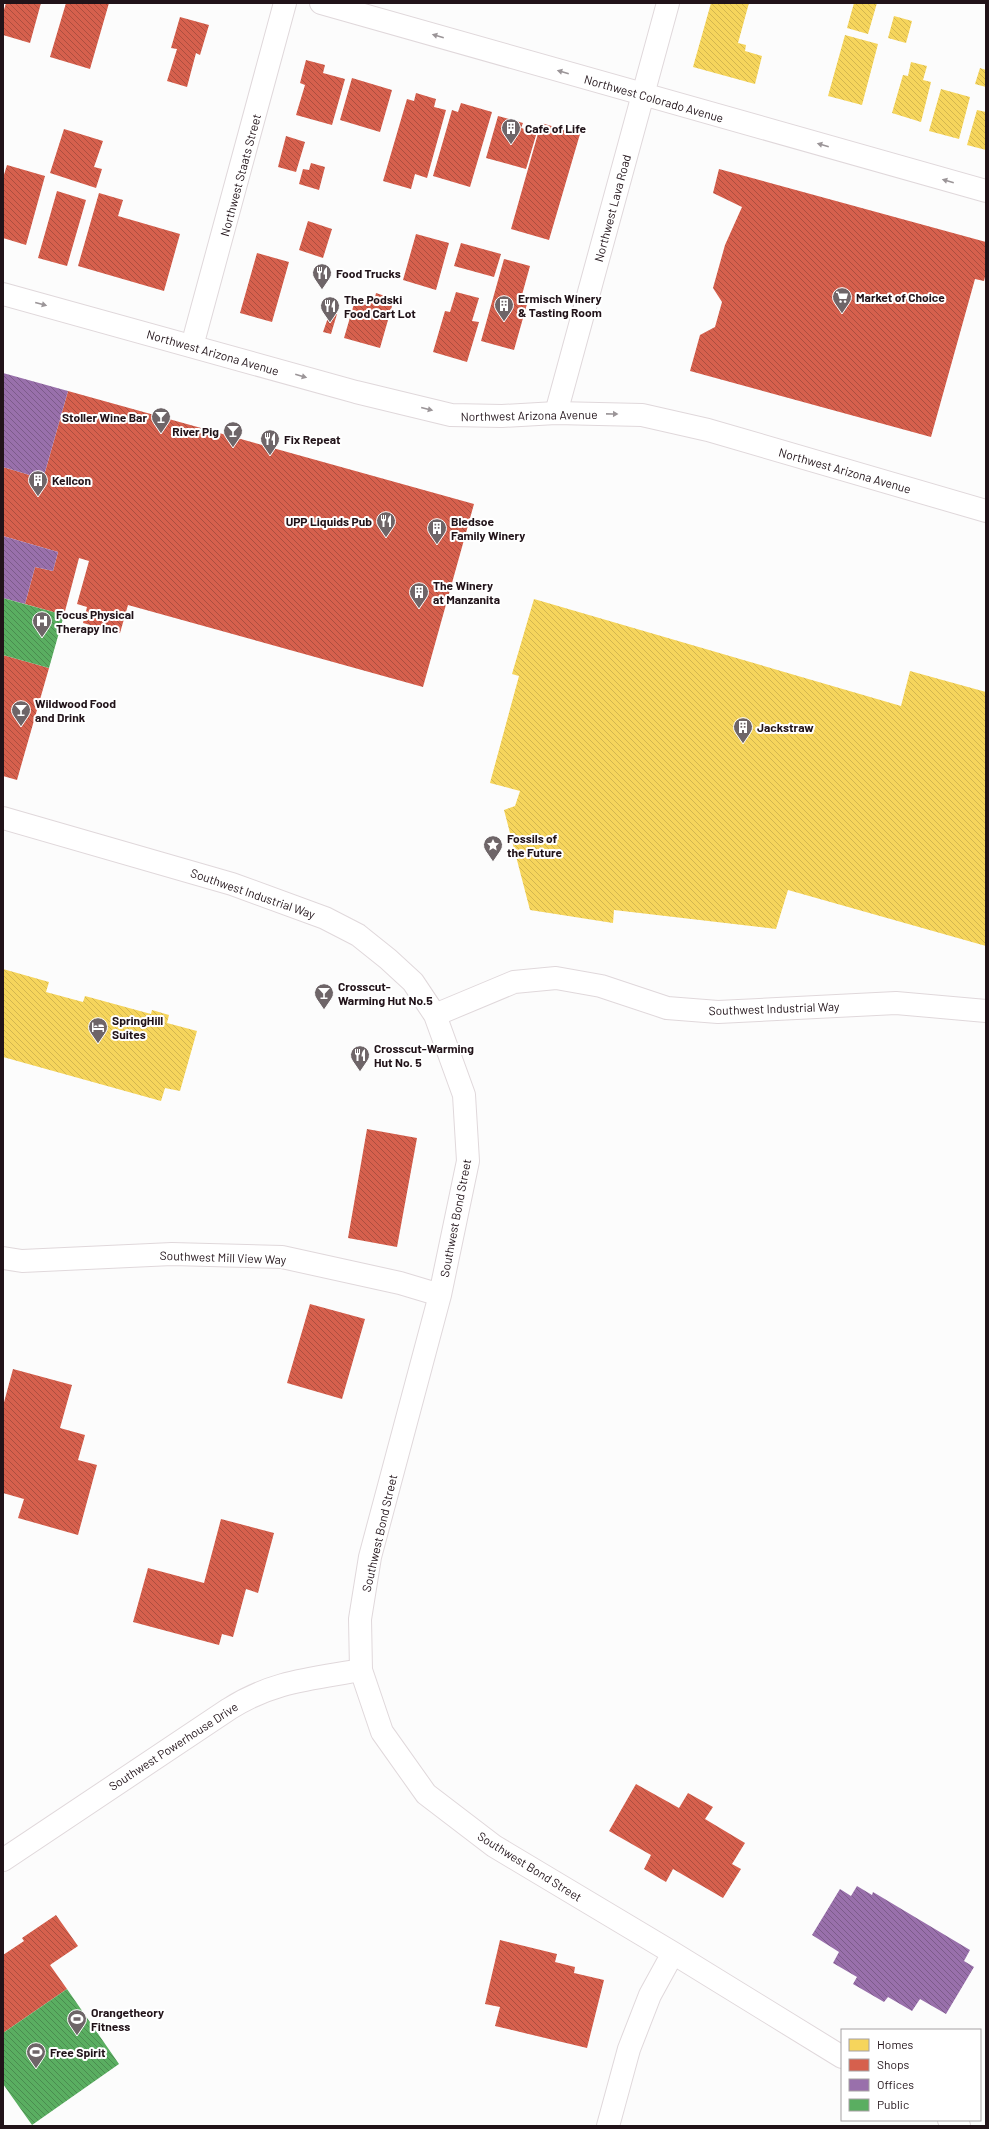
<svg xmlns="http://www.w3.org/2000/svg" width="989" height="2129" font-family="Barlow,sans-serif">
  <style>
    .homes { fill: url(#homes-back-hatch) }
    .shops { fill: url(#shops-back-hatch) }
    .offices { fill: url(#offices-back-hatch) }
    .public { fill: url(#public-back-hatch) }
    .lines { fill: none; stroke-linecap: round; stroke-linejoin: round }
    .minor-casing { stroke: #e0d8db; stroke-width: 24 }
    .major-casing { stroke: #e0d8db; stroke-width: 24 }
    .minor { stroke: #fff; stroke-width: 22 }
    .major { stroke: #fff; stroke-width: 22 }
    .oneway { fill: #9b9598 }
    .labels { text-anchor: middle; dominant-baseline: central; stroke-width: 4; stroke-linejoin: round; paint-order: stroke }
    .street-label { font-size: 12px; fill: #211319; stroke: #fff }
    .poi-label { font-size: 12px; font-weight: bold; fill: #211319; stroke: #fff; text-anchor: start }
  </style>
  <defs>
    <pattern id="homes-back-hatch" width="6" height="6" patternUnits="userSpaceOnUse"><rect width="6" height="6" fill="#f6d55c"/><path d="M-1 5l2 2M0 0l6 6M5-1l2 2" fill="none" stroke="#d3b64f"/></pattern>
    <pattern id="shops-back-hatch" width="6" height="6" patternUnits="userSpaceOnUse"><rect width="6" height="6" fill="#d6604d"/><path d="M-1 5l2 2M0 0l6 6M5-1l2 2" fill="none" stroke="#ad4e3f"/></pattern>
    <pattern id="offices-back-hatch" width="6" height="6" patternUnits="userSpaceOnUse"><rect width="6" height="6" fill="#9970ab"/><path d="M-1 5l2 2M0 0l6 6M5-1l2 2" fill="none" stroke="#7c5b8a"/></pattern>
    <pattern id="public-back-hatch" width="6" height="6" patternUnits="userSpaceOnUse"><rect width="6" height="6" fill="#5aae61"/><path d="M-1 5l2 2M0 0l6 6M5-1l2 2" fill="none" stroke="#4a8c4f"/></pattern>
  </defs>
  <rect width="100%" height="100%" fill="#fcfcfc"/>
  <!-- homes -->
  <path class="homes" d="M 711,3 L 749,3 L 738,43 L 746,45 L 745,51 L 762,56 L 755,84 L 693,67 Z
    M 854,3 L 877,3 L 868,34 L 847,28 Z
    M 894,16 L 912,21 L 906,43 L 888,38 Z
    M 845,35 L 878,44 L 862,105 L 828,96 Z
    M 911,62 L 927,66 L 923,80 L 931,82 L 921,122 L 892,113 L 903,75 L 908,76 Z
    M 980,68 L 986,70 L 986,87 L 975,84 Z
    M 941,89 L 970,97 L 959,139 L 929,131 Z
    M 977,110 L 986,112 L 986,150 L 967,145 Z
    M 534,599 L 901,706 L 910,671 L 986,692 L 986,946 L 788,890 L 776,929 L 614,910 L 613,923 L 530,910 L 504,810 L 515,806 L 520,791 L 490,783 L 519,676 L 512,674 Z
    M 3,969 L 49,982 L 46,992 L 83,1002 L 85,996 L 151,1014 L 152,1010 L 169,1015 L 167,1023 L 197,1031 L 180,1091 L 165,1088 L 161,1101 L 3,1057 Z"/>
  <!-- shops -->
  <path class="shops" d="M 6,3 L 41,3 L 30,43 L 3,35 L 3,13 Z
    M 66,3 L 109,3 L 90,69 L 50,57 Z
    M 180,17 L 209,25 L 200,55 L 196,53 L 187,87 L 167,81 L 177,49 L 171,48 Z
    M 306,60 L 325,65 L 323,73 L 345,79 L 332,125 L 296,115 L 305,85 L 300,83 Z
    M 352,78 L 392,90 L 380,132 L 340,120 Z
    M 416,93 L 436,99 L 434,107 L 446,110 L 427,178 L 415,174 L 411,189 L 383,181 L 407,99 L 414,101 Z
    M 461,103 L 492,112 L 470,187 L 433,176 L 452,110 L 458,112 Z
    M 498,116 L 523,123 L 521,128 L 537,132 L 526,169 L 486,158 Z
    M 541,123 L 580,134 L 549,240 L 511,229 Z
    M 64,129 L 103,141 L 94,167 L 102,169 L 96,188 L 50,173 Z
    M 286,136 L 305,142 L 296,172 L 278,167 Z
    M 311,163 L 325,167 L 319,190 L 299,184 L 303,169 L 309,170 Z
    M 7,165 L 45,176 L 26,245 L 3,238 L 3,178 Z
    M 719,169 L 986,242 L 986,273 L 984,281 L 975,279 L 931,437 L 690,371 L 700,335 L 715,327 L 722,302 L 713,288 L 725,245 L 742,207 L 713,193 Z
    M 57,191 L 86,200 L 67,266 L 38,258 Z
    M 99,193 L 123,200 L 118,216 L 180,234 L 164,291 L 78,266 Z
    M 308,221 L 332,229 L 323,258 L 299,250 Z
    M 416,234 L 449,243 L 436,290 L 403,280 Z
    M 461,243 L 501,254 L 494,277 L 454,266 Z
    M 257,253 L 289,262 L 272,322 L 240,313 Z
    M 504,259 L 530,266 L 520,302 L 527,304 L 514,350 L 481,341 Z
    M 456,292 L 479,298 L 472,321 L 479,322 L 467,362 L 433,352 L 445,311 L 450,312 Z
    M 376,293 L 394,299 L 380,348 L 344,338 L 356,297 L 374,302 Z
    M 330,312 L 337,314 L 331,334 L 323,332 Z
    M 68,391 L 474,504 L 423,687 L 128,605 L 120,633 L 83,623 L 87,607 L 77,604 L 89,561 L 79,558 L 64,615 L 25,604 L 35,567 L 53,571 L 58,552 L 3,536 L 3,467 L 43,479 Z
    M 3,655 L 49,668 L 17,780 L 3,776 Z
    M 367,1129 L 417,1138 L 397,1247 L 348,1238 Z
    M 310,1304 L 365,1319 L 342,1399 L 287,1383 Z
    M 13,1369 L 72,1385 L 60,1428 L 85,1435 L 78,1460 L 97,1465 L 78,1535 L 18,1518 L 24,1499 L 3,1493 L 3,1406 Z
    M 221,1519 L 274,1533 L 258,1593 L 246,1589 L 233,1637 L 222,1634 L 219,1645 L 133,1622 L 148,1568 L 204,1583 Z
    M 636,1784 L 679,1808 L 688,1793 L 713,1807 L 705,1819 L 745,1843 L 732,1864 L 741,1869 L 723,1898 L 673,1869 L 666,1882 L 644,1869 L 651,1855 L 609,1831 Z
    M 56,1915 L 78,1946 L 50,1965 L 67,1989 L 3,2033 L 3,1955 L 24,1941 L 22,1938 Z
    M 500,1940 L 557,1954 L 555,1962 L 575,1967 L 574,1973 L 604,1980 L 587,2048 L 495,2026 L 500,2007 L 485,2004 Z"/>
  <!-- offices -->
  <path class="offices" d="M 3,373 L 68,391 L 43,479 L 3,467 Z
    M 3,536 L 58,552 L 53,571 L 35,567 L 25,604 L 3,598 Z
    M 857,1886 L 872,1895 L 873,1892 L 970,1950 L 964,1961 L 974,1967 L 946,2014 L 920,1999 L 912,2011 L 888,1997 L 884,2002 L 853,1984 L 857,1977 L 833,1963 L 839,1952 L 812,1935 L 840,1889 L 851,1896 Z"/>
  <!-- public -->
  <path class="public" d="M 3,598 L 64,615 L 49,668 L 3,655 Z
    M 67,1989 L 119,2064 L 32,2125 L 3,2084 L 3,2033 Z"/>
  <g class="lines">
    <defs>
      <path id="minor" d="M 192,346 L 285,3
        M 556,413 L 668,3
        M 3,818 L 232,884 L 325,918 L 358,935 L 388,959 L 413,982 L 435,1015 L 464,1095 L 468,1161 L 440,1295 L 370,1557 L 360,1619 L 361,1670 L 382,1732 L 426,1794 L 494,1846 L 673,1953 L 842,2057
        M 435,1015 L 514,982 L 556,978 L 601,986 L 667,1008 L 718,1012 L 896,1003 L 986,1011
        M 3,1258 L 22,1261 L 172,1254 L 282,1257 L 400,1283 L 440,1295
        M 3,1860 L 229,1709 C 273,1681 311,1679 361,1670
        M 949,2120 L 959,2126
        M 608,2126 L 629,2049 L 650,1995 L 673,1953"/>
      <path id="major" d="M 321,3 L 986,191
        M 3,294 L 356,392 L 451,415 L 502,416 L 556,413 L 642,415 L 708,430 L 986,511"/>
    </defs>
    <!-- minor casing -->
    <use href="#minor" class="minor-casing"/>
    <!-- major casing -->
    <use href="#major" class="major-casing"/>
    <!-- minor -->
    <use href="#minor" class="minor"/>
    <!-- major -->
    <use href="#major" class="major"/>
  </g>
  <!-- one-way arrows -->
  <defs><path id="oneway-solid" d="M-6-.8H1V-3.2L6.5 0L1 3.2V.8H-6Z"/></defs>
  <g class="oneway">
    <use href="#oneway-solid" transform="translate(438 36) rotate(-164)"/>
    <use href="#oneway-solid" transform="translate(563 72) rotate(-164)"/>
    <use href="#oneway-solid" transform="translate(823 145) rotate(-164)"/>
    <use href="#oneway-solid" transform="translate(948 181) rotate(-164)"/>
    <use href="#oneway-solid" transform="translate(41 304) rotate(15)"/>
    <use href="#oneway-solid" transform="translate(301 376) rotate(16)"/>
    <use href="#oneway-solid" transform="translate(427 409) rotate(14)"/>
    <use href="#oneway-solid" transform="translate(612 414) rotate(1)"/>
  </g>
  <!-- icons -->
  <defs>
    <symbol id="building-pin" viewBox="-11 -11 22 30"><path d="M0 17L-7.5 6A9.5 9.5 0 1 1 7.5 6Z" fill="#6e6568" stroke="#fff"/><path d="M-4-6H4V6H1V3H-1V6H-4ZM-2.5-4.3h1.7v1.8h-1.7ZM.8-4.3h1.7v1.8H.8ZM-2.5-1h1.7V.8h-1.7ZM.8-1h1.7V.8H.8Z" fill="#fff"/></symbol>
    <symbol id="restaurant-pin" viewBox="-11 -11 22 30"><path d="M0 17L-7.5 6A9.5 9.5 0 1 1 7.5 6Z" fill="#6e6568" stroke="#fff"/><path d="M-5-6h1v4h1v-4h1v4h1v-4h1v5L-1.5 .5V6h-2V.5L-5-1ZM5-6V6H3V1.5H1.5Q1.5-4 5-6Z" fill="#fff"/></symbol>
    <symbol id="supermarket-pin" viewBox="-11 -11 22 30"><path d="M0 17L-7.5 6A9.5 9.5 0 1 1 7.5 6Z" fill="#6e6568" stroke="#fff"/><path d="M-6-5.5h2.5l.6 2H6L4.5 2H-2.5L-4.4-4H-6ZM-1.5 3.2a1.3 1.3 0 1 0 .1 0ZM3 3.2a1.3 1.3 0 1 0 .1 0Z" fill="#fff"/></symbol>
    <symbol id="bar-pin" viewBox="-11 -11 22 30"><path d="M0 17L-7.5 6A9.5 9.5 0 1 1 7.5 6Z" fill="#6e6568" stroke="#fff"/><path d="M-6-5H6L.8 .8V4.5H3.5V6h-7V4.5H-.8V.8Z" fill="#fff"/></symbol>
    <symbol id="hospital-pin" viewBox="-11 -11 22 30"><path d="M0 17L-7.5 6A9.5 9.5 0 1 1 7.5 6Z" fill="#6e6568" stroke="#fff"/><path d="M-5-5h3v3.5h4V-5h3V5h-3V1.5h-4V5h-3Z" fill="#fff"/></symbol>
    <symbol id="sight-pin" viewBox="-11 -11 22 30"><path d="M0 17L-7.5 6A9.5 9.5 0 1 1 7.5 6Z" fill="#6e6568" stroke="#fff"/><path d="M0-6L1.8-2.2L6-1.7L2.9 1.2L3.7 5.4L0 3.3L-3.7 5.4L-2.9 1.2L-6-1.7L-1.8-2.2Z" fill="#fff"/></symbol>
    <symbol id="hotel-pin" viewBox="-11 -11 22 30"><path d="M0 17L-7.5 6A9.5 9.5 0 1 1 7.5 6Z" fill="#6e6568" stroke="#fff"/><path d="M-6-4.5h1.5V1H6V5H4.5V3h-9V5H-6ZM-4 0a1.8 1.8 0 1 1 3.6 0ZM.5 0V-2.5h3Q6-2.5 6 0Z" fill="#fff"/></symbol>
    <symbol id="stadium-pin" viewBox="-11 -11 22 30"><path d="M0 17L-7.5 6A9.5 9.5 0 1 1 7.5 6Z" fill="#6e6568" stroke="#fff"/><path d="M0-5a6.5 5 0 1 0 0 10a6.5 5 0 1 0 0-10ZM-3.5-1.8h7v3.6h-7Z" fill="#fff"/></symbol>
  </defs>
  <g fill-rule="evenodd">
    <use href="#building-pin" x="500" y="117" width="22" height="30"/>
    <use href="#restaurant-pin" x="311" y="262" width="22" height="30"/>
    <use href="#supermarket-pin" x="831" y="286" width="22" height="30"/>
    <use href="#building-pin" x="493" y="294" width="22" height="30"/>
    <use href="#restaurant-pin" x="319" y="295" width="22" height="30"/>
    <use href="#bar-pin" x="150" y="406" width="22" height="30"/>
    <use href="#bar-pin" x="222" y="420" width="22" height="30"/>
    <use href="#restaurant-pin" x="259" y="428" width="22" height="30"/>
    <use href="#building-pin" x="27" y="469" width="22" height="30"/>
    <use href="#restaurant-pin" x="375" y="510" width="22" height="30"/>
    <use href="#building-pin" x="426" y="517" width="22" height="30"/>
    <use href="#building-pin" x="408" y="581" width="22" height="30"/>
    <use href="#hospital-pin" x="31" y="610" width="22" height="30"/>
    <use href="#bar-pin" x="10" y="699" width="22" height="30"/>
    <use href="#building-pin" x="732" y="716" width="22" height="30"/>
    <use href="#sight-pin" x="482" y="834" width="22" height="30"/>
    <use href="#bar-pin" x="313" y="982" width="22" height="30"/>
    <use href="#hotel-pin" x="87" y="1016" width="22" height="30"/>
    <use href="#restaurant-pin" x="349" y="1044" width="22" height="30"/>
    <use href="#stadium-pin" x="66" y="2008" width="22" height="30"/>
    <use href="#stadium-pin" x="25" y="2041" width="22" height="30"/>
  </g>
  <g class="labels">
    <!-- street labels -->
    <g class="street-label">
      <text transform="translate(654 98) rotate(16)">Northwest Colorado Avenue</text>
      <text transform="translate(240 175) rotate(-75)">Northwest Staats Street</text>
      <text transform="translate(612 208) rotate(-75)">Northwest Lava Road</text>
      <text transform="translate(213 352) rotate(16)">Northwest Arizona Avenue</text>
      <text transform="translate(529 415) rotate(-1)">Northwest Arizona Avenue</text>
      <text transform="translate(845 470) rotate(16)">Northwest Arizona Avenue</text>
      <text transform="translate(253 893) rotate(19)">Southwest Industrial Way</text>
      <text transform="translate(774 1008) rotate(-2)">Southwest Industrial Way</text>
      <text transform="translate(455 1218) rotate(-79)">Southwest Bond Street</text>
      <text transform="translate(223 1257) rotate(2)">Southwest Mill View Way</text>
      <text transform="translate(379 1533) rotate(-77)">Southwest Bond Street</text>
      <text transform="translate(173 1746) rotate(-33)">Southwest Powerhouse Drive</text>
      <text transform="translate(530 1866) rotate(32)">Southwest Bond Street</text>
    </g>
    <!-- poi labels -->
    <g class="poi-label">
      <text x="525" y="128">Cafe of Life</text>
      <text x="336" y="273">Food Trucks</text>
      <text x="856" y="297">Market of Choice</text>
      <text x="518" y="298">Ermisch Winery<tspan x="518" dy="14">&amp; Tasting Room</tspan></text>
      <text x="344" y="299">The Podski<tspan x="344" dy="14">Food Cart Lot</tspan></text>
      <text x="147" y="417" text-anchor="end">Stoller Wine Bar</text>
      <text x="219" y="431" text-anchor="end">River Pig</text>
      <text x="284" y="439">Fix Repeat</text>
      <text x="52" y="480">Kellcon</text>
      <text x="372" y="521" text-anchor="end">UPP Liquids Pub</text>
      <text x="451" y="521">Bledsoe<tspan x="451" dy="14">Family Winery</tspan></text>
      <text x="433" y="585">The Winery<tspan x="433" dy="14">at Manzanita</tspan></text>
      <text x="56" y="614">Focus Physical<tspan x="56" dy="14">Therapy Inc</tspan></text>
      <text x="35" y="703">Wildwood Food<tspan x="35" dy="14">and Drink</tspan></text>
      <text x="757" y="727">Jackstraw</text>
      <text x="507" y="838">Fossils of<tspan x="507" dy="14">the Future</tspan></text>
      <text x="338" y="986">Crosscut-<tspan x="338" dy="14">Warming Hut No.5</tspan></text>
      <text x="112" y="1020">SpringHill<tspan x="112" dy="14">Suites</tspan></text>
      <text x="374" y="1048">Crosscut-Warming<tspan x="374" dy="14">Hut No. 5</tspan></text>
      <text x="91" y="2012">Orangetheory<tspan x="91" dy="14">Fitness</tspan></text>
      <text x="50" y="2052">Free Spirit</text>
    </g>
  </g>
  <!-- border -->
  <rect width="989" height="2129" fill="none" stroke="#211319" stroke-width="8"/>
  <!-- legend -->
  <rect x="841" y="2029" width="140" height="92" fill="#ffffff" stroke="#a6a1a3"/>
  <rect x="849" y="2039" width="20" height="12" fill="#f6d55c" stroke="#a6a1a3"/>
  <text x="877" y="2049" font-size="12" fill="#211319">Homes</text>
  <rect x="849" y="2059" width="20" height="12" fill="#d6604d" stroke="#a6a1a3"/>
  <text x="877" y="2069" font-size="12" fill="#211319">Shops</text>
  <rect x="849" y="2079" width="20" height="12" fill="#9970ab" stroke="#a6a1a3"/>
  <text x="877" y="2089" font-size="12" fill="#211319">Offices</text>
  <rect x="849" y="2099" width="20" height="12" fill="#5aae61" stroke="#a6a1a3"/>
  <text x="877" y="2109" font-size="12" fill="#211319">Public</text>
</svg>
